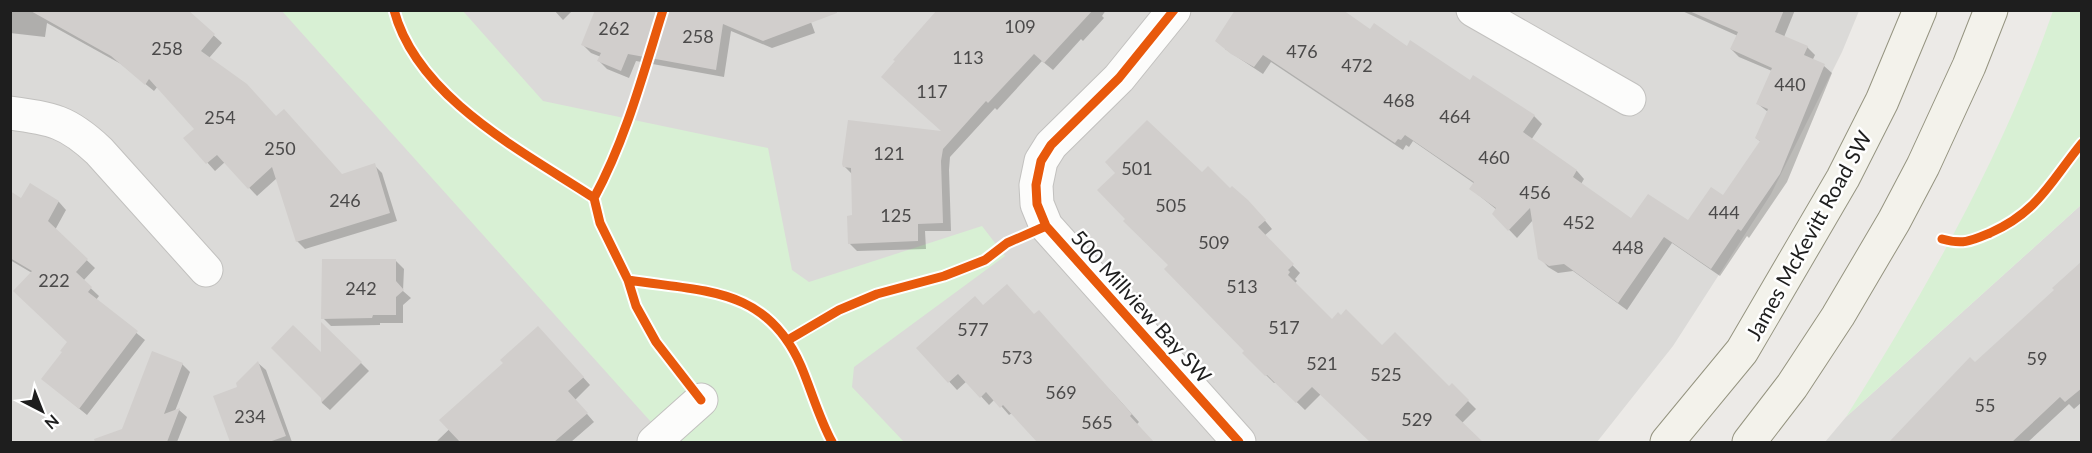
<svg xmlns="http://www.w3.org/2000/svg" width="2092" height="453" font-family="Lato,sans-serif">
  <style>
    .residential { fill: #dbdad8 }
    .park { fill: #d8f0d4 }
    .shadow { fill: #0003 }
    .building { fill: #d1cecc }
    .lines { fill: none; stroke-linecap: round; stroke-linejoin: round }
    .minor-casing { stroke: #c2c1bf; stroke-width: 35 }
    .secondary-casing { stroke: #959480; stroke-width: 35 }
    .minor { stroke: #fcfcfb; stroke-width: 33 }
    .secondary { stroke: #f3f2eb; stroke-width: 33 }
    .cycleway-casing { stroke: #fff; stroke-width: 13 }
    .cycleway { stroke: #e8590c; stroke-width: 9 }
    .labels { text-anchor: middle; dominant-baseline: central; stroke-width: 5; stroke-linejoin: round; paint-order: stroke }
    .number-label { font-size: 18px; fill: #4b4a4a }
    .street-label { font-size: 21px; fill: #1e1e1e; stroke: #fff }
  </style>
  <rect width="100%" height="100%" fill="#eceae7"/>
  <!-- residential -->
  <path class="residential" d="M 10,11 L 1859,11 L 1842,52 L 1771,194 L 1673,346 L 1597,442 L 11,442 Z
    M 2081,205 L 2081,442 L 1825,442 L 1846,417 Z"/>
  <!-- park -->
  <path class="park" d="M 282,11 L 463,11 L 543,101 L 768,148 L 792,270 L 809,282 L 982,226 L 1005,256 L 854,367 L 852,387 L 904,442 L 669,442 Z
    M 2053,11 L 2081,11 L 2081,205 L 1846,417 C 1927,288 2003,155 2053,11 Z"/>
  <!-- shadow -->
  <path class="shadow" d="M 10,10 L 186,10 L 222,43 L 209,58 L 342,175 L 374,165 L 382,173 L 397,221 L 305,249 L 297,241 L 277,178 L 257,196 L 225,162 L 215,171 L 185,138 L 196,129 L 158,86 L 154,91 L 121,64 L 47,23 L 45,37 L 10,33 Z
    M 554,10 L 573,10 L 563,20 Z
    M 965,10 L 1106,10 L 1102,16 L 1104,18 L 1083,41 L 1081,39 L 1053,70 L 1042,61 L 997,110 L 995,108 L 950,157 L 949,170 L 951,231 L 925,231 L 926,249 L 857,251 L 849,243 L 854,216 L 853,175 L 844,166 L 944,133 Z
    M 1680,10 L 1795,10 L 1784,37 L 1807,47 L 1815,55 L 1812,61 L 1824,66 L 1832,73 L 1787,182 L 1749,238 L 1747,236 L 1720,276 L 1672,243 L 1627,310 L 1573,271 L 1558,273 L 1548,267 L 1540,258 L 1533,220 L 1517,238 L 1494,214 L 1497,210 L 1471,189 L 1475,184 L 1413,141 L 1409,147 L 1406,145 L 1403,150 L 1271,62 L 1263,74 L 1225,49 L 1370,31 L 1407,48 L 1534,116 L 1542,124 L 1531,140 L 1577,171 L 1584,179 L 1581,184 L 1632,220 L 1688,222 L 1723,197 L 1761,142 L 1756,138 L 1768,112 L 1758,104 L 1772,71 L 1739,57 L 1731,49 L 1738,36 Z
    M 807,11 L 815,33 L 772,48 L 731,31 L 724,77 L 636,61 L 629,78 L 607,69 L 599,61 L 601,57 L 591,53 L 583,45 Z
    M 1202,174 L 1230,190 L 1256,210 L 1272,229 L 1264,236 L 1300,273 L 1295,279 L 1297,281 L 1294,284 L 1332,321 L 1382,347 L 1449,388 L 1452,385 L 1476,409 L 1462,423 L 1481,442 L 1372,442 L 1321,394 L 1305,410 L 1276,382 L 1274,383 L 1244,353 L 1246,351 L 1170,265 Z
    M 31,185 L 59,202 L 66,210 L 55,230 L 95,268 L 83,281 L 99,296 L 96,300 L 145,340 L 87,415 L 43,379 L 64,352 L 69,342 L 32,273 L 10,260 L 10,193 L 22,200 Z
    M 396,261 L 404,269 L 403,291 L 411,298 L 403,305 L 403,323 L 380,323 L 380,325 L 331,326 L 323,318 Z
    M 2082,263 L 2082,402 L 2074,409 L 2069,404 L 2028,442 L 1891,442 L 2056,291 Z
    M 984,307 L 1034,316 L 1114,394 L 1139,422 L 1136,425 L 1152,442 L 1038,442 L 1012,413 L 1009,415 L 995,399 L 989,405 L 967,381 L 957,390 L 918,348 Z
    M 323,325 L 369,371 L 330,410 L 322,403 Z
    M 546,336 L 590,385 L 575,400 L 594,422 L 571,442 L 436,442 Z
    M 258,363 L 266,370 L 292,442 L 231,442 L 215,397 L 239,388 Z
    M 182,364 L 190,372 L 175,411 L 179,410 L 187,417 L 177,442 L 130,441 Z"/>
  <!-- building -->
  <path class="building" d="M 29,10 L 188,10 L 215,34 L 201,51 L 247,84 L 276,116 L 284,109 L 342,174 L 375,163 L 390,213 L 296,242 L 272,167 L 248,189 L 217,155 L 206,164 L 183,138 L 194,129 L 149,79 L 145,85 L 111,56 Z
    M 595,10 L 837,10 L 837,13 L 763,41 L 723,24 L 716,70 L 628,54 L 621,71 L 597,61 L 601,53 L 581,45 Z
    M 937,10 L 1093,10 L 1044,63 L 1034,54 L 988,103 L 986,101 L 943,149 L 941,161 L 943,223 L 918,224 L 918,241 L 848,244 L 847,216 L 852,215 L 851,168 L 843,167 L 842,164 L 848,120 L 941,131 L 881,77 L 895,61 L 893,60 Z
    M 1235,10 L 1343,10 L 1370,29 L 1374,23 L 1407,46 L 1410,40 L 1470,80 L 1473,75 L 1535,115 L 1523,132 L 1577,170 L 1573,177 L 1631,218 L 1648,194 L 1688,220 L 1711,187 L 1723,195 L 1760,141 L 1755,138 L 1768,109 L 1756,104 L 1772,68 L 1730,49 L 1738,32 L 1687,10 L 1784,10 L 1775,32 L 1808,46 L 1804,55 L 1825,64 L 1780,174 L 1741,231 L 1738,229 L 1711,269 L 1664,237 L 1618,303 L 1564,264 L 1549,266 L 1538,259 L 1530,208 L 1508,231 L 1492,214 L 1496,208 L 1469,189 L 1474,182 L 1405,135 L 1401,140 L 1398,139 L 1395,143 L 1263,55 L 1254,67 L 1231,54 L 1215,41 Z
    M 1147,120 L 1202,172 L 1208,166 L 1230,188 L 1232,186 L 1248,200 L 1266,220 L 1258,227 L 1294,264 L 1288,270 L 1290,272 L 1288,275 L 1332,319 L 1338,312 L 1341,315 L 1346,309 L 1382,345 L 1395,332 L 1449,386 L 1452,383 L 1469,400 L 1455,415 L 1483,442 L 1370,442 L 1312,387 L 1296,403 L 1267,375 L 1265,376 L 1242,353 L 1244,351 L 1164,269 L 1168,265 L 1123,221 L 1125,219 L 1097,190 L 1115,173 L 1105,162 Z
    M 30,183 L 59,201 L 48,221 L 88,259 L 76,272 L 92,287 L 88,292 L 138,331 L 79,409 L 41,379 L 62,352 L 60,351 L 67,342 L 13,291 L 32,271 L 10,258 L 10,191 L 21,198 Z
    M 322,259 L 396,259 L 396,281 L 404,290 L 396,297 L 396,315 L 373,315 L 372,318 L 321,319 Z
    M 2082,261 L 2082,388 L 2065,402 L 2060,397 L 2012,442 L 1889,442 L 1970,357 L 1975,362 L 2054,290 L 2052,288 Z
    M 1007,284 L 1034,314 L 1039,310 L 1132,414 L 1130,416 L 1154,442 L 1037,442 L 1003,405 L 1000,408 L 986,392 L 980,398 L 958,374 L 948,383 L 916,348 L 975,296 L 983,305 Z
    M 321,322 L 362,362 L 321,403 L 321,398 L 271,348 L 293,325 L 321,352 Z
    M 538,326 L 584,377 L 568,391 L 588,413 L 554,442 L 460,442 L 439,420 L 503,363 L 500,360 Z
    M 152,351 L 183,363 L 164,414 L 180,408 L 167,442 L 95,442 L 94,439 L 122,429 Z
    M 258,361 L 286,436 L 269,442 L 230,442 L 213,396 L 237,387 L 236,383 Z"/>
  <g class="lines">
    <defs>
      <path id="minor" d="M 1174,10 L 1119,78 L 1051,145 L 1041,161 L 1036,185 L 1037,204 L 1046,226 L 1239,442
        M 1473,10 L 1629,99
        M 10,113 C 53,119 67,121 99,151 L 206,270
        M 654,442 L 701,400"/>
      <path id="secondary" d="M 1667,442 L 1742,351 L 1843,178 L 1882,101 L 1920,10
        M 1749,442 L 1792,386 L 1838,316 L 1894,221 L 1923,166 L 1969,66 L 1991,10"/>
    </defs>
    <!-- minor casing -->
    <use href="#minor" class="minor-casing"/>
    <!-- secondary casing -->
    <use href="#secondary" class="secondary-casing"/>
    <!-- minor -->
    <use href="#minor" class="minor"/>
    <!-- secondary -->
    <use href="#secondary" class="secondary"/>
    <defs>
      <path id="cycleway" d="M 394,10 C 417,98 524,152 594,198 L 600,223 L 628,280 L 636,306 L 656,342 L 701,400
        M 1174,10 L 1119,78 L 1051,145 L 1041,161 L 1036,185 L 1037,204 L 1046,226 L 1239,442
        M 594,198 C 626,139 643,74 663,10
        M 1942,239 C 1963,245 1971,241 1990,233 C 2039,211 2050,182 2082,143
        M 628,280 C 704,292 766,286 801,366 C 812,392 819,418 832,442
        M 788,340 L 839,310 L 877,294 L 944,276 L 985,260 L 1007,243 L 1046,226"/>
    </defs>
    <!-- cycleway casing -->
    <use href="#cycleway" class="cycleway-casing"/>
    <!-- cycleway -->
    <use href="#cycleway" class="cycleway"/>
  </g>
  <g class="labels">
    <!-- number labels -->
    <g class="number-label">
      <text x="1020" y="26">109</text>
      <text x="614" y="28">262</text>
      <text x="698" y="36">258</text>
      <text x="167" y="48">258</text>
      <text x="1302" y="51">476</text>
      <text x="968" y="57">113</text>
      <text x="1357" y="65">472</text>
      <text x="1790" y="84">440</text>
      <text x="932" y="91">117</text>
      <text x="1399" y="100">468</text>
      <text x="1455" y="116">464</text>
      <text x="220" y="117">254</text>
      <text x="280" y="148">250</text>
      <text x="889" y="153">121</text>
      <text x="1494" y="157">460</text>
      <text x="1137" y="168">501</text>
      <text x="1535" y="192">456</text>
      <text x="345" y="200">246</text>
      <text x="1171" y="205">505</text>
      <text x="1724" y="212">444</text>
      <text x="896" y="215">125</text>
      <text x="1579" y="222">452</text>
      <text x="1214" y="242">509</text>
      <text x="1628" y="247">448</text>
      <text x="54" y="280">222</text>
      <text x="1242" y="286">513</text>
      <text x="361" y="288">242</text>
      <text x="1284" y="327">517</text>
      <text x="973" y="329">577</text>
      <text x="1017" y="357">573</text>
      <text x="2037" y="358">59</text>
      <text x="1322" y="363">521</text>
      <text x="1386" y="374">525</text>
      <text x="1061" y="392">569</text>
      <text x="1985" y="405">55</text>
      <text x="250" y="416">234</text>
      <text x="1417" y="419">529</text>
      <text x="1097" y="422">565</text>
    </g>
    <!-- street labels -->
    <g class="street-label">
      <text transform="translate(1808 235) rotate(-61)">James McKevitt Road SW</text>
      <text transform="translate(1142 306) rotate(48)">500 Millview Bay SW</text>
    </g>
  </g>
  <!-- border -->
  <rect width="2092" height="453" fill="none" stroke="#1e1e1e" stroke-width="24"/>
  <!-- north arrow -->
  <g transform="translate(42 411) rotate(138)" stroke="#ffffff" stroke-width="4.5" paint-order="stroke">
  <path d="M0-4.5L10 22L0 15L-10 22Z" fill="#1e1e1e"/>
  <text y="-9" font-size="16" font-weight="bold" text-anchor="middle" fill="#1e1e1e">N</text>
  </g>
</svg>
